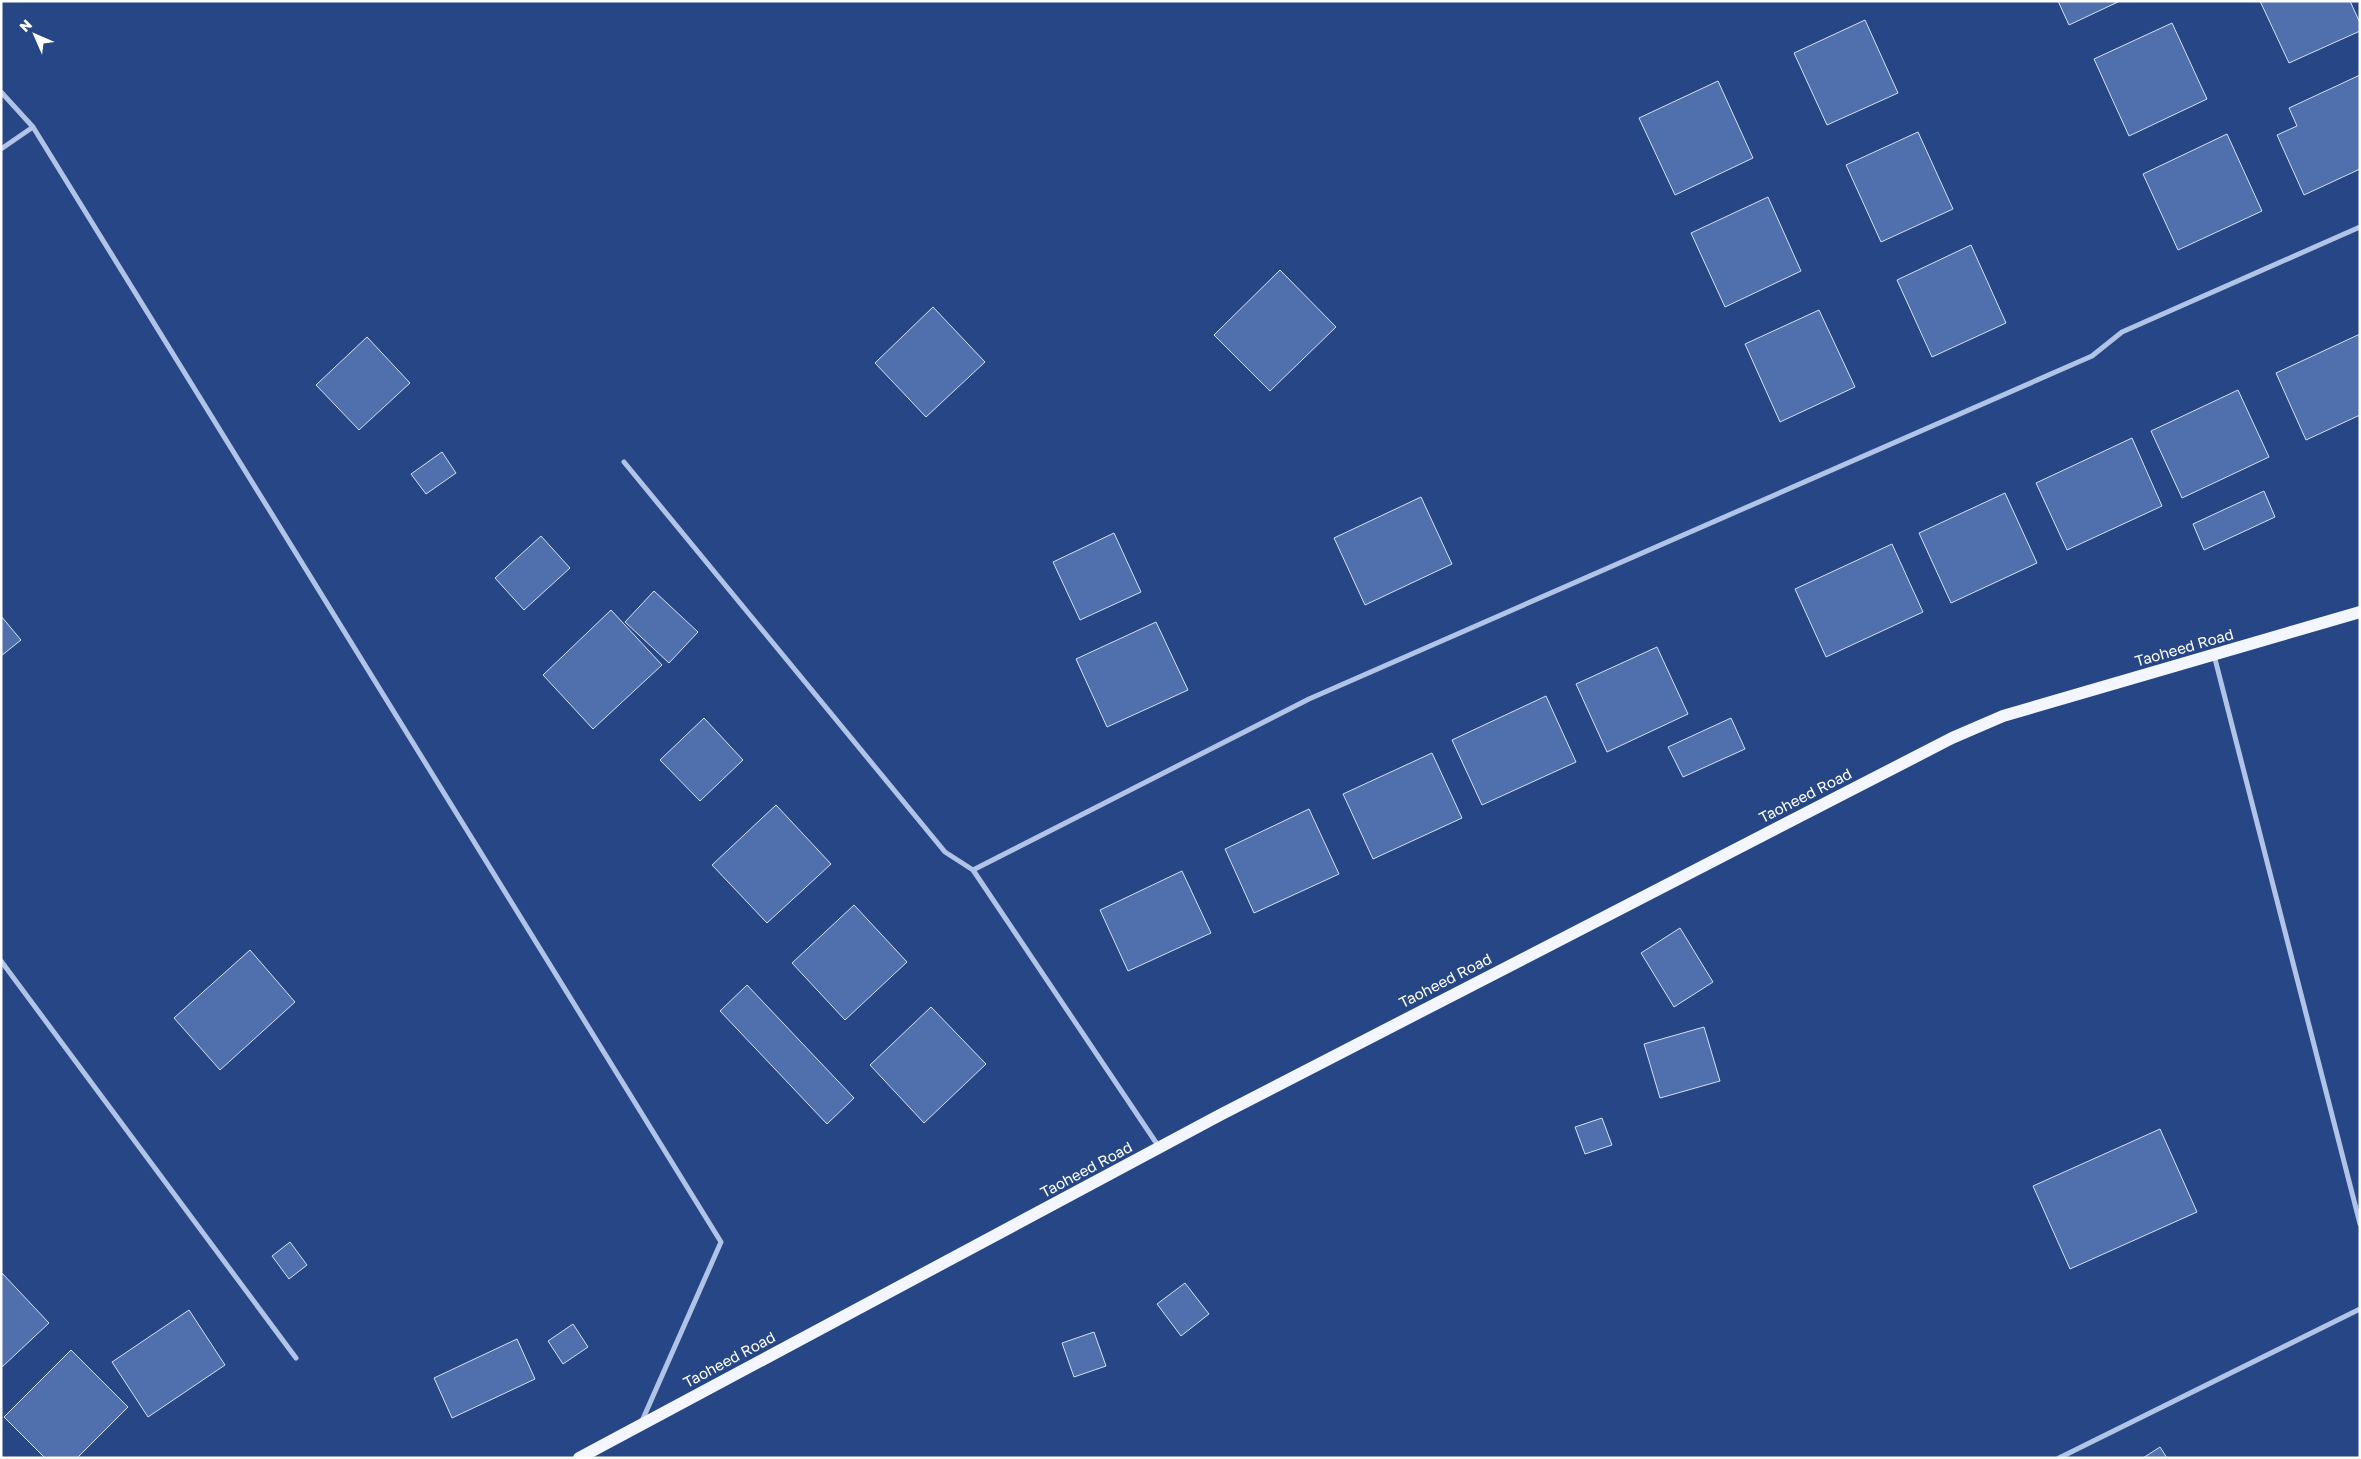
<svg xmlns="http://www.w3.org/2000/svg" width="2361" height="1459" font-family="'Golos Text',sans-serif">
  <style>
    .building { fill: #4f70ad; stroke: #d4e0f6 }
    .lines { fill: none; stroke-linecap: round; stroke-linejoin: round }
    .street { stroke: #b1c4e8; stroke-width: 5 }
    .primary { stroke: #f3f6fe; stroke-width: 12 }
    .labels { text-anchor: middle; dominant-baseline: central; stroke-width: 4; stroke-linejoin: round; paint-order: stroke }
    .street-label { font-size: 15px; fill: #fff; stroke: #264685 }
  </style>
  <rect width="100%" height="100%" fill="#264685"/>
  <!-- building -->
  <path class="building" d="M 2058,1 L 2120,1 L 2069,25 Z
    M 2260,1 L 2350,1 L 2360,23 L 2360,31 L 2289,63 Z
    M 1865,20 L 1898,93 L 1827,125 L 1794,53 Z
    M 2172,23 L 2207,99 L 2129,136 L 2094,59 Z
    M 2360,75 L 2360,169 L 2304,195 L 2277,135 L 2297,126 L 2289,108 Z
    M 1718,81 L 1753,158 L 1675,195 L 1639,118 Z
    M 1918,132 L 1953,209 L 1881,242 L 1846,165 Z
    M 2227,134 L 2262,211 L 2178,250 L 2143,174 Z
    M 1768,197 L 1801,271 L 1725,307 L 1691,233 Z
    M 1971,245 L 2006,323 L 1932,357 L 1897,280 Z
    M 1280,270 L 1336,327 L 1270,391 L 1214,335 Z
    M 933,307 L 985,362 L 926,417 L 875,363 Z
    M 1819,310 L 1855,387 L 1780,422 L 1745,344 Z
    M 2360,334 L 2360,415 L 2306,440 L 2276,373 Z
    M 367,337 L 410,383 L 359,430 L 316,385 Z
    M 2238,390 L 2269,457 L 2182,498 L 2151,431 Z
    M 2132,438 L 2162,506 L 2067,550 L 2036,483 Z
    M 442,452 L 456,473 L 426,494 L 411,474 Z
    M 2264,491 L 2275,517 L 2204,550 L 2193,524 Z
    M 2005,493 L 2037,563 L 1951,603 L 1919,533 Z
    M 1421,497 L 1452,564 L 1365,605 L 1334,538 Z
    M 1114,533 L 1141,592 L 1080,620 L 1053,562 Z
    M 541,536 L 570,568 L 524,610 L 495,578 Z
    M 1892,544 L 1923,612 L 1826,657 L 1795,589 Z
    M 654,591 L 698,632 L 669,663 L 625,622 Z
    M 611,610 L 662,665 L 593,729 L 543,675 Z
    M 1,616 L 21,640 L 1,656 Z
    M 1156,622 L 1188,690 L 1107,727 L 1076,659 Z
    M 1657,647 L 1688,714 L 1607,752 L 1576,684 Z
    M 1546,696 L 1576,762 L 1482,805 L 1452,740 Z
    M 704,718 L 743,760 L 700,801 L 660,760 Z
    M 1731,718 L 1745,749 L 1683,777 L 1668,747 Z
    M 1432,753 L 1462,818 L 1373,859 L 1343,794 Z
    M 776,805 L 831,864 L 767,923 L 712,865 Z
    M 1309,809 L 1339,874 L 1254,913 L 1225,849 Z
    M 1182,871 L 1211,933 L 1128,971 L 1100,910 Z
    M 854,905 L 907,962 L 845,1020 L 792,963 Z
    M 1680,928 L 1713,982 L 1674,1007 L 1641,953 Z
    M 250,950 L 295,1002 L 220,1070 L 174,1018 Z
    M 747,985 L 854,1098 L 827,1124 L 720,1011 Z
    M 931,1007 L 986,1064 L 924,1123 L 870,1065 Z
    M 1704,1027 L 1720,1081 L 1660,1098 L 1644,1044 Z
    M 1602,1118 L 1612,1145 L 1585,1154 L 1575,1127 Z
    M 2160,1129 L 2197,1212 L 2070,1269 L 2033,1186 Z
    M 290,1242 L 307,1265 L 289,1279 L 272,1256 Z
    M 1,1272 L 49,1323 L 1,1368 Z
    M 1185,1283 L 1209,1314 L 1181,1336 L 1157,1304 Z
    M 189,1310 L 225,1365 L 148,1417 L 112,1362 Z
    M 573,1324 L 588,1347 L 563,1364 L 548,1341 Z
    M 1094,1332 L 1106,1366 L 1074,1377 L 1062,1343 Z
    M 517,1339 L 535,1379 L 452,1418 L 434,1378 Z
    M 71,1350 L 128,1407 L 77,1458 L 45,1458 L 4,1417 Z
    M 2160,1447 L 2167,1458 L 2143,1458 Z"/>
  <g class="lines">
    <!-- street -->
    <path class="street" d="M 1,92 L 33,127 L 721,1242 L 642,1421
      M 1,149 L 33,127
      M 624,462 L 945,852 L 973,870 L 1159,1147
      M 2214,655 L 2360,1224
      M 973,870 L 1309,699 L 2092,356 L 2122,332 L 2360,227
      M 1,961 L 296,1358
      M 2059,1458 L 2360,1309"/>
    <!-- primary -->
    <path class="primary" d="M 579,1458 L 1220,1115 L 1952,738 L 2003,716 L 2360,612"/>
  </g>
  <g class="labels">
    <!-- street labels -->
    <g class="street-label">
      <text transform="translate(2184 647) rotate(-16)">Taoheed Road</text>
      <text transform="translate(1805 795) rotate(-27)">Taoheed Road</text>
      <text transform="translate(1445 980) rotate(-27)">Taoheed Road</text>
      <text transform="translate(1086 1169) rotate(-28)">Taoheed Road</text>
      <text transform="translate(729 1359) rotate(-28)">Taoheed Road</text>
    </g>
  </g>
  <!-- border -->
  <rect width="2361" height="1459" fill="none" stroke="#ffffff" stroke-width="5"/>
  <!-- north arrow -->
  <g transform="translate(35 35) rotate(315)" stroke="#264685" stroke-width="4" paint-order="stroke">
  <path d="M0-4L9 19L0 12L-9 19Z" fill="#ffffff"/>
  <text y="-8" font-size="14" font-weight="bold" text-anchor="middle" fill="#ffffff">N</text>
  </g>
</svg>
